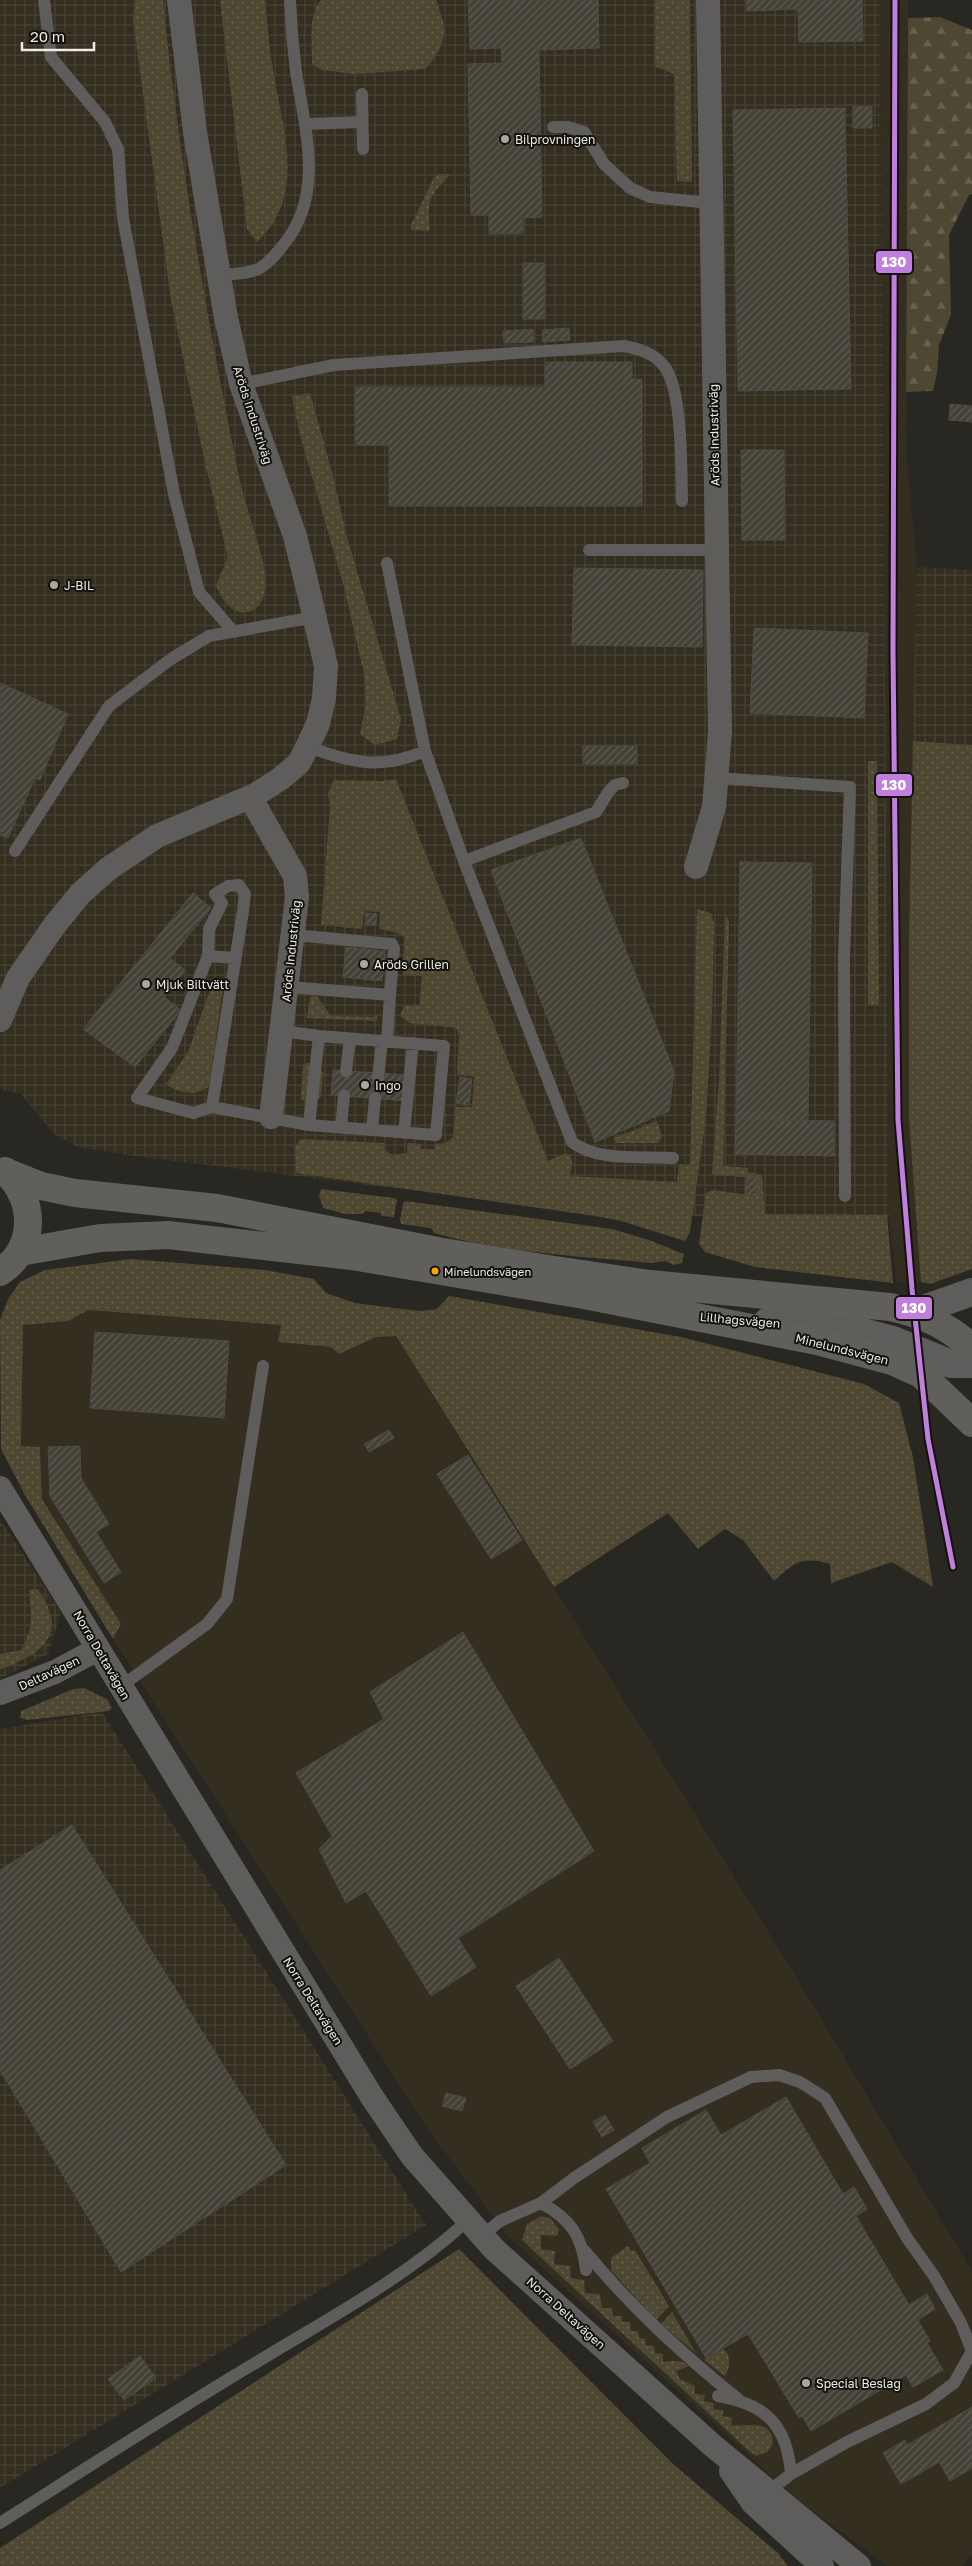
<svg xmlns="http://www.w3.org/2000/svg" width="972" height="2566" font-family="'Golos Text',sans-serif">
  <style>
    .built { fill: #332e1f }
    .industrial { fill: url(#industrial-grid) }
    .grass { fill: url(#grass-dots) }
    .forest { fill: url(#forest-firs) }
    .building { fill: url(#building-hatch); stroke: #4c4b46 }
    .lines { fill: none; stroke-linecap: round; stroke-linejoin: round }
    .service { stroke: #5e5d5b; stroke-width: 12 }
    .minor { stroke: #5e5d5b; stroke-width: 24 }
    .tertiary { stroke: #5e5d5b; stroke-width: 28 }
    .secondary { stroke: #605f5c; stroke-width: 28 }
    .rail-1-casing { stroke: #12110c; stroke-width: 9 }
    .rail-1 { stroke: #c07fdc; stroke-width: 5 }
    .poi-dot { fill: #a8a6a0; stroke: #12110c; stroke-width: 2 }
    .bus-dot { fill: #f7a600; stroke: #12110c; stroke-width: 2 }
    .labels { text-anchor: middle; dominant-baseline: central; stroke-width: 4; stroke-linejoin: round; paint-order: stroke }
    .bus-label { font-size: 11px; fill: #edebe5; stroke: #12110c; text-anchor: start }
    .poi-label { font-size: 12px; fill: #edebe5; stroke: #12110c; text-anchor: start }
    .street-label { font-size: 12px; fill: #edebe5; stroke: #12110c }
    .line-badge { stroke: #12110c; stroke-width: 2 }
    .badge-label { font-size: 14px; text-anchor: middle; font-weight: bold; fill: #fff }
  </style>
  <defs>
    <pattern id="industrial-grid" width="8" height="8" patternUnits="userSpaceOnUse" patternTransform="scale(1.25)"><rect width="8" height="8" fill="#332e1f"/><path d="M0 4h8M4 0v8" fill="none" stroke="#474235"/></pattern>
    <pattern id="grass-dots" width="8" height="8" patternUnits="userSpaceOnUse" patternTransform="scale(1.25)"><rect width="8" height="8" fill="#4e4731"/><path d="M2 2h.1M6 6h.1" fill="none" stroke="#68624f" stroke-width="1.8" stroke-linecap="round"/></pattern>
    <pattern id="forest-firs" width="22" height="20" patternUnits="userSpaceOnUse" patternTransform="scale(1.25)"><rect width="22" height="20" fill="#4e4731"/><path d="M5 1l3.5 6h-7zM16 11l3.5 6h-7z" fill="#68624f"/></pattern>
    <pattern id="building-hatch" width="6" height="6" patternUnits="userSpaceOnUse" patternTransform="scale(1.25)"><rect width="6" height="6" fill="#444137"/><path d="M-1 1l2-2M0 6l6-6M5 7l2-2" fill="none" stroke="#5f5d54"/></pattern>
  </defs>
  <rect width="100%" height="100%" fill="#282721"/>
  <!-- built -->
  <path class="built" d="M 880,0 L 908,0 L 906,448 L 917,567 L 909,932 L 909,1119 L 921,1275 L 921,1282 L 897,1283 L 889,1217 Z
    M 88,1310 L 281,1325 L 278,1342 L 331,1347 L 339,1354 L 376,1337 L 396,1335 L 781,1952 L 972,2271 L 972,2555 L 962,2566 L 887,2566 L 793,2496 L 508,2236 L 429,2131 L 113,1639 L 120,1624 L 42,1498 L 40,1448 L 21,1446 L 23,1324 L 69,1321 Z"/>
  <!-- industrial -->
  <path class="industrial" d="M 0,0 L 880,0 L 889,1217 L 618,1216 L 135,1156 L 78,1147 L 54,1134 L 21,1094 L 0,1089 Z
    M 917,567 L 972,570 L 972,745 L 913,741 Z
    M 0,1519 L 61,1612 L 48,1654 L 0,1679 Z
    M 102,1712 L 426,2225 L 0,2488 L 0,1729 Z"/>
  <!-- grass -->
  <path class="grass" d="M 135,0 L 163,0 C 179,161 207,319 239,477 C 246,509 259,540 265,572 C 273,614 233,631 216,585 L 228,557 L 205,463 L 171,300 L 133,20 Z
    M 220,0 L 265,0 C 267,22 269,43 272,65 C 281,124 309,194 257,242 L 247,229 Z
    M 321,0 L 437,0 C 438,9 443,18 444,27 C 446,42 435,59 425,69 L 355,74 L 321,70 L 312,63 C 312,45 308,13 321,0 Z
    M 655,0 L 690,0 L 692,182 L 677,181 L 674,74 L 654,66 Z
    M 439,174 L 450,174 C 429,198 427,198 430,231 L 411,230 L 411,225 L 434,177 Z
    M 310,393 L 332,472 L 347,537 L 401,719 L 397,739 L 375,745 L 360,734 L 366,704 L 364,674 L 344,587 L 300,435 L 292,396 Z
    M 913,741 L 972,745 L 972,1269 L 930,1284 L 921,1282 L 909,1119 L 909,932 Z
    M 868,761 L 877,761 L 879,1005 L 868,1005 Z
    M 396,779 L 548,1161 L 566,1153 C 576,1157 571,1168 570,1176 L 677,1182 L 679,1164 L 690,1164 L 697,909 L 711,913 L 714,924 L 712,1014 L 706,1117 L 690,1232 L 685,1241 L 621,1221 L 595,1216 L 296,1173 L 295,1148 L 300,1139 L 385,1143 L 384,1149 L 392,1155 L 407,1153 L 408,1143 L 421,1144 L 421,1149 L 435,1149 L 435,1144 L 445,1143 L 453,1137 L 455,1107 L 472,1107 L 474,1077 L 457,1074 L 459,1035 L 456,1028 L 409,1023 L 400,1016 L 404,1006 L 419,1006 L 422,976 L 403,975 L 404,937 L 395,932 L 379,929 L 380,912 L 364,911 L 362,929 L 321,925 L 330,807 L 328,793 L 334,780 L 383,781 Z
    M 725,915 L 729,921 L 723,1166 L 748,1168 L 747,1172 L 762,1175 L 765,1214 L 887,1215 L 893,1283 L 755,1267 L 705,1252 L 699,1244 L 706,1193 L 713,1190 L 757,1196 L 758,1178 L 714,1175 L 712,1172 L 719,1081 Z
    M 212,985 L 223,989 L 209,1086 C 198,1097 177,1093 166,1084 L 188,1052 Z
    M 316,995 L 331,1016 L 373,1017 L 377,1015 L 377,1021 L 307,1018 L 310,997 Z
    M 308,1063 L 314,1063 L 323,1073 L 321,1097 L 314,1103 L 301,1100 L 303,1065 Z
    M 657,1121 L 662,1137 L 658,1143 L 616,1143 L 614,1138 Z
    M 321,1189 L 394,1198 L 397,1200 L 394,1217 L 382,1216 L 380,1213 L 366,1211 L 362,1214 L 345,1214 L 323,1208 L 319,1196 Z
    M 406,1201 L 612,1229 L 649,1240 L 684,1254 L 682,1263 L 674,1265 L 665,1261 L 651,1263 C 579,1256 504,1253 434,1233 L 431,1228 L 401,1224 L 400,1220 L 403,1203 Z
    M 131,1259 L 265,1270 L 314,1279 L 326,1293 L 355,1303 L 394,1308 L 421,1311 L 437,1309 L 449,1296 L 681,1337 L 864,1384 L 899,1403 L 913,1457 L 933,1587 L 892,1562 L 831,1583 L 830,1564 C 803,1556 794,1562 774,1581 L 743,1540 L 725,1529 L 698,1549 L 668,1513 L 554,1587 L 396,1336 L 376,1337 L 339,1354 L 331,1347 L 278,1342 L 281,1325 L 88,1310 L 69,1321 L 23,1325 L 21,1446 L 40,1447 L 42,1499 L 121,1624 L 113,1639 L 25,1495 L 1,1449 L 0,1320 L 8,1299 L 20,1282 L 45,1270 Z
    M 38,1589 C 42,1597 48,1604 50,1613 C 61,1646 23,1660 0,1670 L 0,1654 L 21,1650 C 34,1630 31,1612 29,1590 Z
    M 84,1688 L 107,1699 L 112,1708 L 109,1711 L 27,1720 L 20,1718 L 21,1711 L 73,1689 Z
    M 542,2216 L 551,2219 L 559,2230 L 557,2236 L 541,2235 L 541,2249 L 555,2251 L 554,2264 L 570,2266 L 571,2278 L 584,2280 L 585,2293 L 600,2294 L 602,2308 L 612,2308 L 613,2316 L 622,2316 L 622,2322 L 630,2322 L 631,2331 L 638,2331 L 639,2338 L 645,2339 L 646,2345 L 654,2346 L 655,2353 L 663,2354 L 663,2362 C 673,2361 681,2359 689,2366 L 676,2371 L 680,2379 L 695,2386 L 695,2394 L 705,2395 L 704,2401 L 713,2403 L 714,2409 L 723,2410 L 723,2416 L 732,2418 L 731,2425 C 744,2427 768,2419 772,2437 C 774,2443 771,2448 767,2452 L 756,2456 L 749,2451 L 522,2240 L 527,2224 Z
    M 628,2246 L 631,2251 L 635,2250 L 669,2306 L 656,2320 L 611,2270 L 611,2258 Z
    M 459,2249 L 673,2464 L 778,2553 L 788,2566 L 0,2566 L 0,2548 Z
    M 672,2312 L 696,2353 L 661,2324 Z
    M 723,2349 C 732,2355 730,2368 725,2376 L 704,2360 Z"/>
  <!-- forest -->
  <path class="forest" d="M 940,17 L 972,30 L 972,194 L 969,195 L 949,235 L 951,315 L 939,345 L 937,373 L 933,391 L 906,392 L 908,18 Z"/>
  <!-- building -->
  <path class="building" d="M 468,0 L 598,0 L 599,48 L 539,50 L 542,217 L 523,218 L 523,233 L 489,234 L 489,215 L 471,215 L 468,64 L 502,63 L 501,48 L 470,49 Z
    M 747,0 L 862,0 L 863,41 L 799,42 L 798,9 L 747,11 Z
    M 853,106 L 872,107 L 872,128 L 853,128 Z
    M 845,108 L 851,389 L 738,391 L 733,110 Z
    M 523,263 L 545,263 L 545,319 L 523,319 Z
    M 569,328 L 570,340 L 543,342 L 542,330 Z
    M 533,329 L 534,342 L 504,343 L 503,331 Z
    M 545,362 L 632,362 L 632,379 L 642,379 L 642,506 L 389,506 L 389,445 L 355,445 L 355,387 L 545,387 Z
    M 950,404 L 972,406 L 972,422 L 949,420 Z
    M 741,450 L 784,450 L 785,540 L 742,540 Z
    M 574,568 L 703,570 L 702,647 L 572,645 Z
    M 754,628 L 868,633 L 864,718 L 750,713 Z
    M 0,683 L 68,714 L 40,780 L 35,778 L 8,838 L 0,835 Z
    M 583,746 L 637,746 L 637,764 L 583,764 Z
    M 581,838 L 674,1071 L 669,1111 L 595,1142 L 491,870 Z
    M 740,862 L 812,863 L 808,1121 L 736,1119 Z
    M 193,893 L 211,908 L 170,958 L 185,970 L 164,997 L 181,1010 L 135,1067 L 83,1029 Z
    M 366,913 L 377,914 L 376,925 L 366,925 Z
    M 346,947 L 385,951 L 382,981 L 343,977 Z
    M 333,1070 L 408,1075 L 406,1101 L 331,1095 Z
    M 460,1077 L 472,1079 L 469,1105 L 456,1103 Z
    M 736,1119 L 834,1121 L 834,1156 L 735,1154 Z
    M 747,1177 L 758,1177 L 757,1196 L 745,1194 Z
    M 95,1332 L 229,1341 L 224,1418 L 90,1408 Z
    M 389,1430 L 394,1438 L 369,1452 L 364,1444 Z
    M 80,1446 L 81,1478 L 109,1524 L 96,1532 L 121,1572 L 104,1583 L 50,1496 L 48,1447 Z
    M 468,1455 L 522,1540 L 491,1559 L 437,1474 Z
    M 463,1632 L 594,1851 L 458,1938 L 476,1967 L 431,1996 L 366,1891 L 346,1903 L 319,1849 L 332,1836 L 296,1773 L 384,1719 L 370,1692 Z
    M 72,1825 L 286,2165 L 121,2272 L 0,2070 L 0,1870 Z
    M 559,1958 L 613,2041 L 570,2069 L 516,1986 Z
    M 446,2093 L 466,2098 L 462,2111 L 442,2106 Z
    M 786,2097 L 843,2194 L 854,2187 L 867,2209 L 856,2216 L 909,2305 L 927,2294 L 935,2309 L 918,2320 L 930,2341 L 927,2343 L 943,2370 L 913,2387 L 906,2375 L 811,2431 L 802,2416 L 799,2418 L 748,2334 L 706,2358 L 606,2189 L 650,2163 L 642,2148 L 706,2110 L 721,2135 Z
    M 605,2115 L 614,2130 L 602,2137 L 593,2122 Z
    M 140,2356 L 156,2378 L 124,2400 L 108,2379 Z
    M 972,2407 L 972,2468 L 950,2481 L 939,2462 L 901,2484 L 883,2453 L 905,2440 L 907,2445 Z"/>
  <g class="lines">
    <!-- service -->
    <path class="service" d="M 44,0 L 51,57 L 105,122 L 118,149 L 123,218 L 174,494 L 199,592 L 232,630
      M 362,94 L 363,149
      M 306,124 L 362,122
      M 553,127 L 568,127 L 584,132 L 604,164 L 630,188 L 650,197 L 710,203
      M 219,275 C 231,274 249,274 260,268 C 270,262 277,253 284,244 C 325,194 305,129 296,72 C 293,48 291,24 290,0
      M 241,384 L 334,365 L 624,346 C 639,349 654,353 664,366 C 683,390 681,469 682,501
      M 589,550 L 716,550
      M 387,563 L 425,751 L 464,861 L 572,1142 C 598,1162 641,1156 673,1158
      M 307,747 C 353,762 378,771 425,751
      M 717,778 L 850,787 L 844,958 L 845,1196
      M 15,851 L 109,706 L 171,659 L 209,636 L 315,617
      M 464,861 L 596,812 L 609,791 L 615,785 L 623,783
      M 208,956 L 235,958
      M 288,987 L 390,995 L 394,949 L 392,944 L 293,935
      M 387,1041 L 390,995
      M 346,1071 L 350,1039
      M 378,1077 L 382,1041
      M 212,1107 L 193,1113 L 137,1098 L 172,1048 L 208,956 L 209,929 L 222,903 L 215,894 L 228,886 L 239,885 L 245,894 L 243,911 L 212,1107 L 309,1125 L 436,1135 L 444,1046 L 319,1036 L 282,1031
      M 309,1125 L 319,1036
      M 341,1127 L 344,1096
      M 372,1130 L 375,1098
      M 404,1133 L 413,1043
      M 120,1687 L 207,1624 L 227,1599 L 263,1366
      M 541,2203 C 571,2219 582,2236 586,2270
      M 483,2235 L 500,2221 L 541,2203 L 574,2178 L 667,2117 L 751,2077 L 779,2075 L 800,2082 L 825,2098 L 907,2238 L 934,2276 L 961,2323 L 972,2351 L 954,2383 L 926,2404 L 847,2442 L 791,2474
      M 584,2250 C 633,2309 679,2351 738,2399
      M 718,2396 C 766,2404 787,2425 791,2474 L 765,2494
      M 0,2523 C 85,2469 170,2414 257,2362 C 329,2318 405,2278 467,2221"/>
    <!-- minor -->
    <path class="minor" d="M 250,797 L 295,876 L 297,897 L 271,1117
      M 696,867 L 714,807 L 720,732 L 708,0
      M 0,1020 L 18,978 L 54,926 L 80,894 L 108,869 L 157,836 L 255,795 L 280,779 L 299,763 L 307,747 L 318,724 L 324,698 L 326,666 L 307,585 L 295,536 L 241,384 L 226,318 L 195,132 L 179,0
      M 0,1488 L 372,2097 L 412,2156 L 494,2249 L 712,2445 L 859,2566
      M 0,1693 L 55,1672 L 98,1649
      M 731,2471 L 753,2503 L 822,2566"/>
    <!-- tertiary -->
    <path class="tertiary" d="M 915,1312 L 972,1292
      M 767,1322 L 798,1325 L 815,1323 L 859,1331 L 893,1340 L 951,1364 L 972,1364"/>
    <!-- secondary -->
    <path class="secondary" d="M 6,1172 L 41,1186 L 75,1193 L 217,1208 L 443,1252 L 548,1269 L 650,1284 L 890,1307 C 920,1313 950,1327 972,1348
      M 20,1252 L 100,1238 L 168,1235 L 352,1256 L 584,1295 L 817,1341 L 892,1361 L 921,1374 L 972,1423
      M 0,1272 C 37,1248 36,1199 5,1171"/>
    <defs>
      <path id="rail-1" d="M 895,0 L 893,652 L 898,1120 L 912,1289 L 928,1439 L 953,1567"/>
    </defs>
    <!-- rail-1 casing -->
    <use href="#rail-1" class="rail-1-casing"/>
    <!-- rail-1 -->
    <use href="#rail-1" class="rail-1"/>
  </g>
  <!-- markers -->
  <g class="poi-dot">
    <circle cx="505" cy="139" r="5"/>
    <circle cx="54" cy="585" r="5"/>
    <circle cx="364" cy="964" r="5"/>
    <circle cx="146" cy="984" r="5"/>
    <circle cx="365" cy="1085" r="5"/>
    <circle cx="806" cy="2383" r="5"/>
  </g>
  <circle class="bus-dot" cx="435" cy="1271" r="4.5"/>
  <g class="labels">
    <!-- bus labels -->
    <g class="bus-label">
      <text x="444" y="1271">Minelundsvägen</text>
    </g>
    <!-- poi labels -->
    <g class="poi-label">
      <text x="515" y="139">Bilprovningen</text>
      <text x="64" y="585">J-BIL</text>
      <text x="374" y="964">Aröds Grillen</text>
      <text x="156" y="984">Mjuk Biltvätt</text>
      <text x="375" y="1085">Ingo</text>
      <text x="816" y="2383">Special Beslag</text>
    </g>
    <!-- street labels -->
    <g class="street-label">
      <text transform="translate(253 415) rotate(72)">Aröds Industriväg</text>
      <text transform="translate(714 435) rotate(-91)">Aröds Industriväg</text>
      <text transform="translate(291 951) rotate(-84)">Aröds Industriväg</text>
      <text transform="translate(740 1320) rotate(5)">Lillhagsvägen</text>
      <text transform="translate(842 1349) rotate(14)">Minelundsvägen</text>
      <text transform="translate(102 1655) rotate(60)">Norra Deltavägen</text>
      <text transform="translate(49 1673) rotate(-25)">Deltavägen</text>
      <text transform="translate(313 2001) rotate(58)">Norra Deltavägen</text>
      <text transform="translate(566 2313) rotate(42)">Norra Deltavägen</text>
    </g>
  </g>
  <g class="line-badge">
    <rect x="875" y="250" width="38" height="24" rx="5" fill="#c07fdc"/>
    <rect x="875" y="773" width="38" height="24" rx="5" fill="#c07fdc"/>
    <rect x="895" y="1296" width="38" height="24" rx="5" fill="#c07fdc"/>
  </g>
  <g class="badge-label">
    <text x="894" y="267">130</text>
    <text x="894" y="790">130</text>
    <text x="914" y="1313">130</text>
  </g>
  <!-- scale -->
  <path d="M22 42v8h72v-8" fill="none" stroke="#edebe5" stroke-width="2.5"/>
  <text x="30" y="42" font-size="15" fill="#edebe5" stroke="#12110c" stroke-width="4" paint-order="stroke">20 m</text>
</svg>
